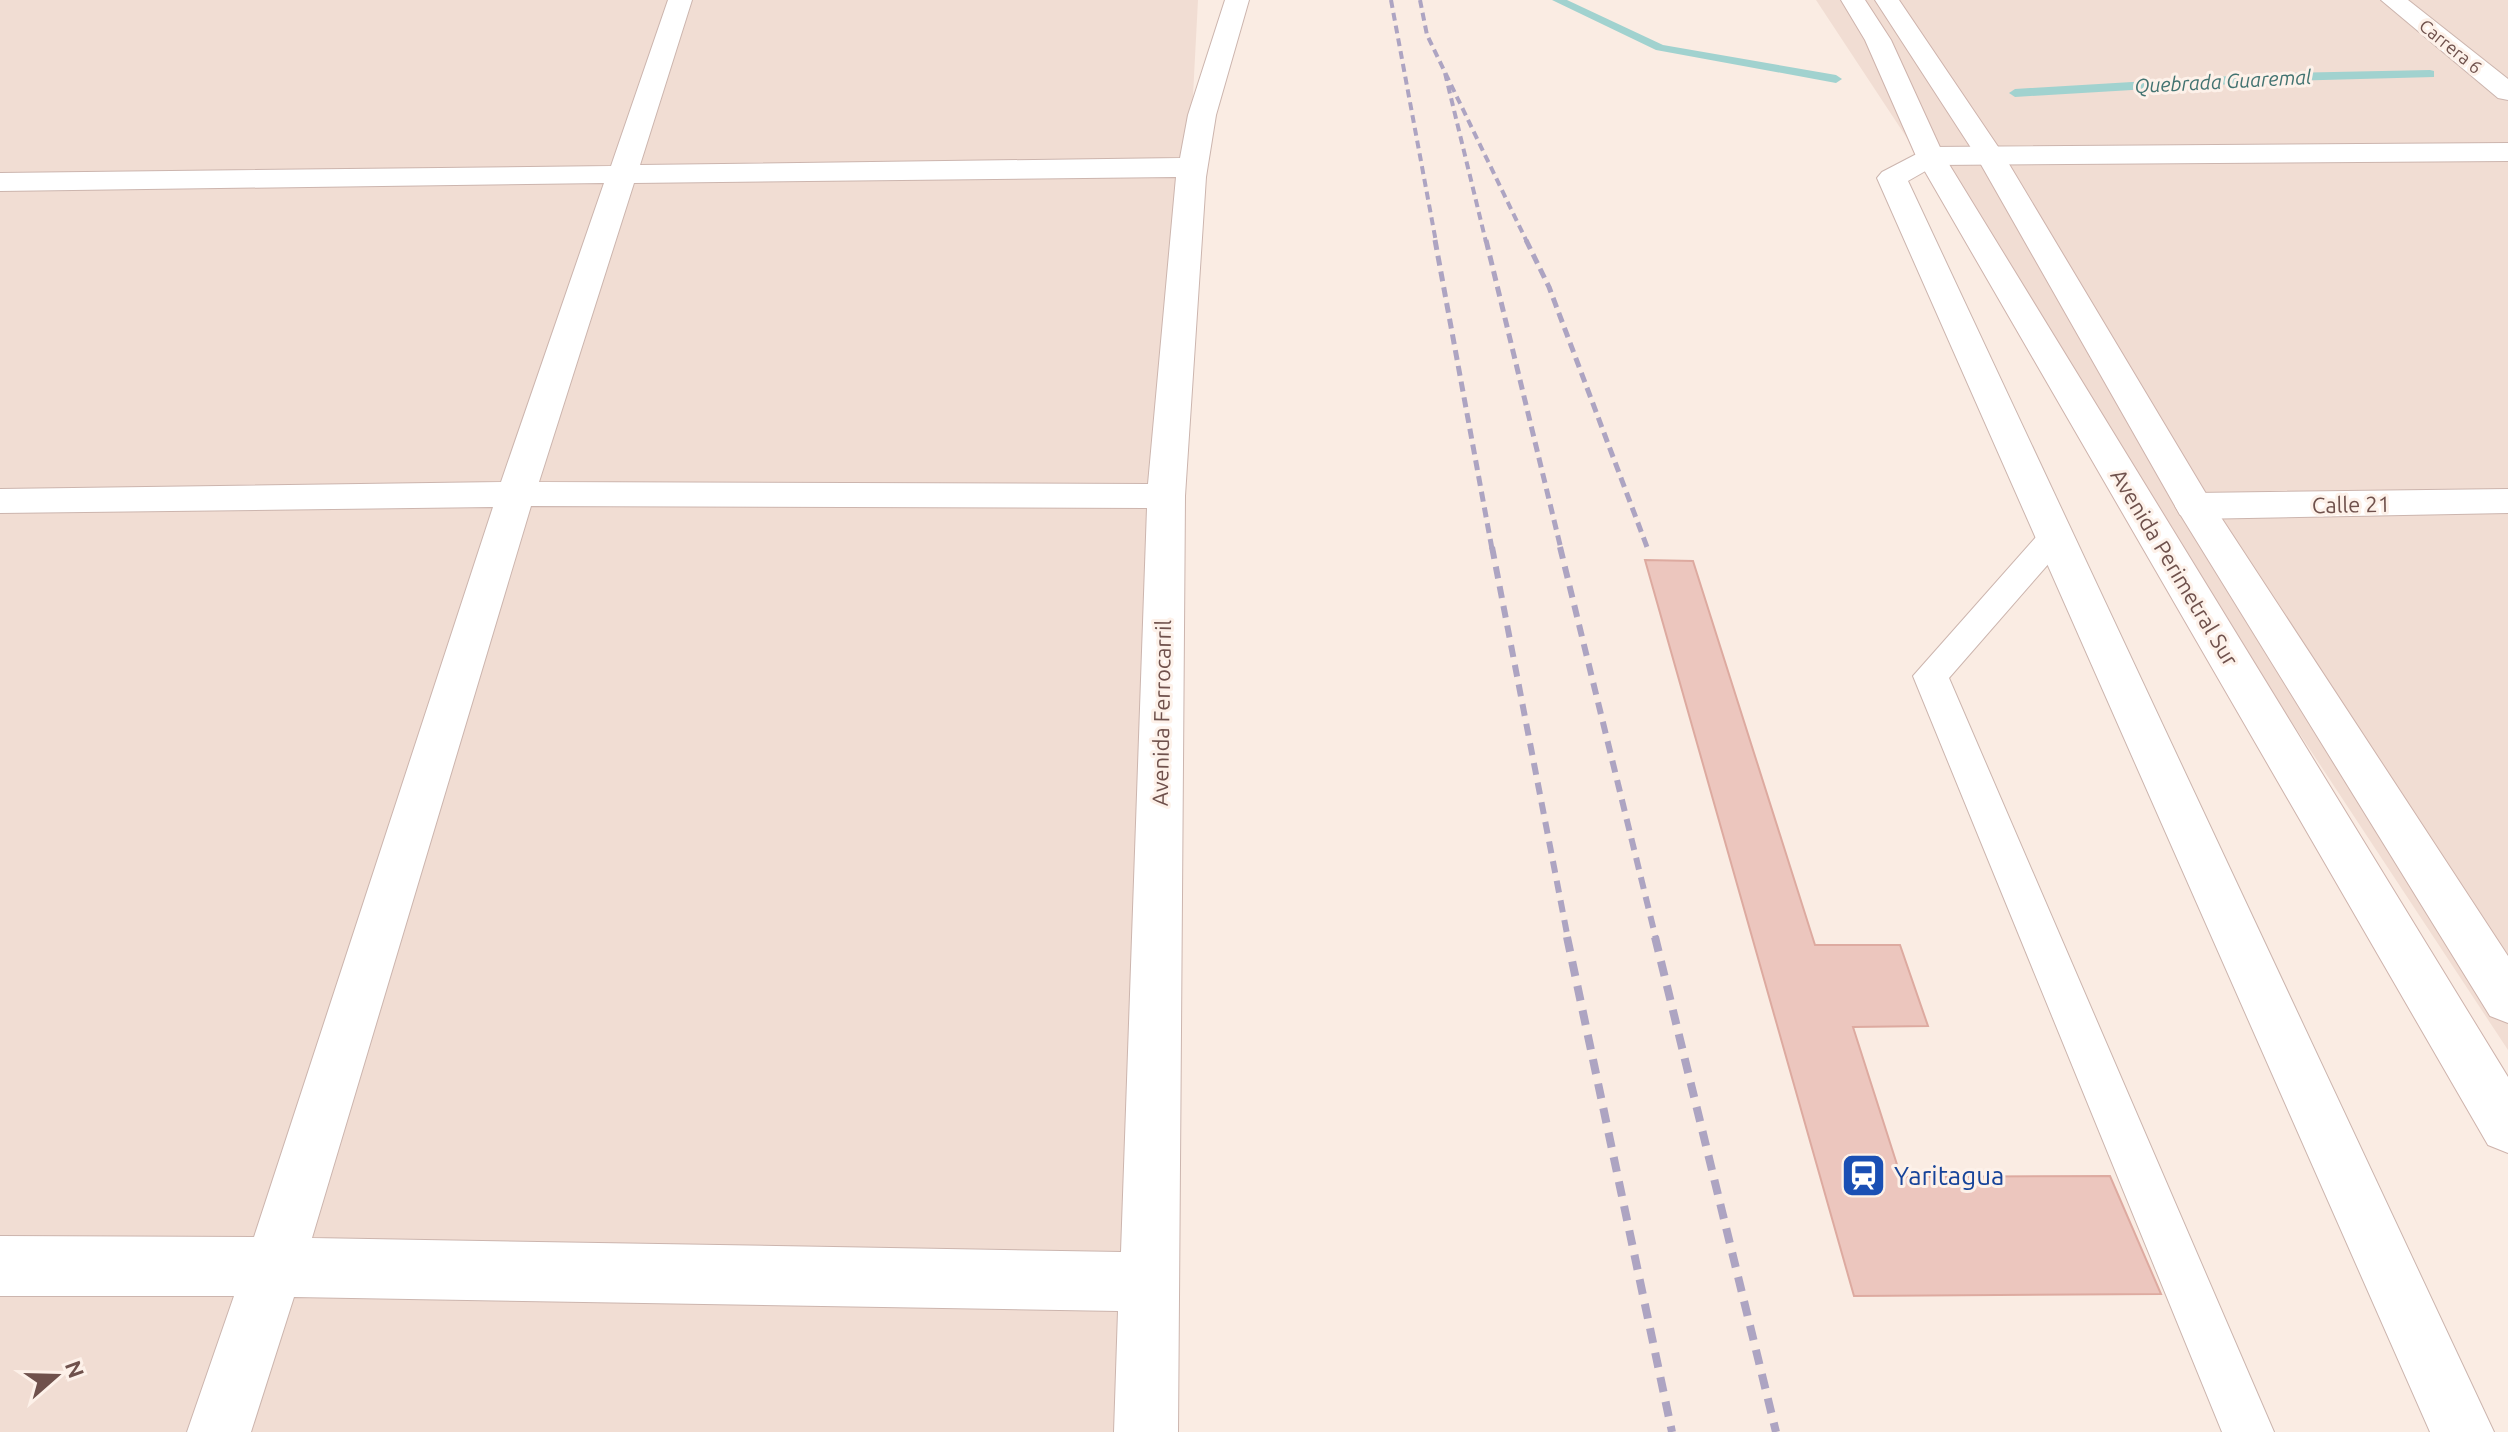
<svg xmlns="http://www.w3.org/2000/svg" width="2508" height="1432" font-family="Ubuntu,sans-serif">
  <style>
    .residential { fill: #f1ddd3 }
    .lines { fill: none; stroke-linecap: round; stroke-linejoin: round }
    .stream { fill: #a1d2cf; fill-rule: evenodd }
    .building { fill: #ecc6be; stroke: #ddaaa0; stroke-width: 2 }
    .lane-casing { stroke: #ccb5ae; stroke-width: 2 }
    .street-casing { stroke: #ccb5ae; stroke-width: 2 }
    .secondary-casing { stroke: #ceb3ac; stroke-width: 2 }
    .lane { fill: #fff; fill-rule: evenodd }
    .street { fill: #fff; fill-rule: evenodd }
    .secondary { fill: #fff; fill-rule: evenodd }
    .rail-far3 { stroke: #ada4c2; stroke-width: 4; stroke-dasharray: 8 5; stroke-linecap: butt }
    .rail-far2 { stroke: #ada4c2; stroke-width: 5; stroke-dasharray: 10 6; stroke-linecap: butt }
    .rail-far1 { stroke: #ada4c2; stroke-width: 6; stroke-dasharray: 12 8; stroke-linecap: butt }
    .rail { stroke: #ada4c2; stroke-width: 8; stroke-dasharray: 15 10; stroke-linecap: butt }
    .labels { text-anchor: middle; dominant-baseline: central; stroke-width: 6; stroke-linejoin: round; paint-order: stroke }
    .far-street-label { font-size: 18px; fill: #6f514c; stroke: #fdf1e9 }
    .far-water-label { font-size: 20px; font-style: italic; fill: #427371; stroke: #fdf1e9 }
    .street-label { font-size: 22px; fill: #6f514c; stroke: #fdf1e9 }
    .near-transit-label { font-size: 26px; fill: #164399; stroke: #fdf1e9; text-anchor: start }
  </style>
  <rect width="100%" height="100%" fill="#faece3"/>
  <!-- residential -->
  <path class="residential" d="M 0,0 L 1198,0 L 1123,1432 L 0,1432 Z
    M 1816,0 L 2508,0 L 2508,1050 Z"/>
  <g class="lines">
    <!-- stream -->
    <path class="stream" d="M 1552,0 L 1567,0 L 1663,45 L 1836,75 L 1842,79 L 1836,83 L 1656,50 Z
      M 2430,70 L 2434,71 L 2434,77 L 2282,81 L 2015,97 L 2009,93 L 2015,89 L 2282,73 Z"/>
  </g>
  <!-- building -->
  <path class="building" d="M 1645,560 L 1693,561 L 1815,945 L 1900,945 L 1928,1026 L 1853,1027 L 1901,1177 L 2110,1176 L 2161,1294 L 1854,1296 Z"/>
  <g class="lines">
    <defs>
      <path id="lane" d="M 2054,526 L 2065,529 L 2070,537 L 2065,545 L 1949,678 L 2274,1432 L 2222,1432 L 1913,676 L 2043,529 Z"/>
      <path id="street" d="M 668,0 L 692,0 L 640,165 L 1180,158 L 1188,115 L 1225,0 L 1249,0 L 1216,115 L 1206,177 L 1185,496 L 1178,1432 L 1114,1432 L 1118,1311 L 294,1297 L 251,1432 L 187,1432 L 234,1296 L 0,1296 L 0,1236 L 254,1237 L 493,507 L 0,513 L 0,489 L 501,482 L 604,183 L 0,191 L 0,173 L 611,166 ZM 1176,177 L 1148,484 L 539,482 L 634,183 ZM 531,506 L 1147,508 L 1121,1252 L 312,1238 Z
        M 2381,0 L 2408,0 L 2508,79 L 2508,100 L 2498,98 Z
        M 2508,143 L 2508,161 L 1936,165 L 1908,181 L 2494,1432 L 2430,1432 L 1877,178 L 1882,172 L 1930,147 Z
        M 2508,489 L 2508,513 L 2194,519 L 2180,515 L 2175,506 L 2180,497 L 2194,493 Z"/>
      <path id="secondary" d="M 1841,0 L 1865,0 L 1891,40 L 1944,156 L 2508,1077 L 2508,1153 L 2488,1145 L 1916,156 L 1865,40 Z
        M 1875,0 L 1899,0 L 2003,154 L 2211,502 L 2508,956 L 2508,1023 L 2490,1016 L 2175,506 L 1975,154 Z"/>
    </defs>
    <!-- lane casing -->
    <use href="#lane" class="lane-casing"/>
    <!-- street casing -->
    <use href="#street" class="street-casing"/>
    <!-- secondary casing -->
    <use href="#secondary" class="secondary-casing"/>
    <!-- lane -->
    <use href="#lane" class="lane"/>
    <!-- street -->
    <use href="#street" class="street"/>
    <!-- secondary -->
    <use href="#secondary" class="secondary"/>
    <!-- rail-far3 -->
    <path class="rail-far3" d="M 1391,0 L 1436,242
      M 1420,0 L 1427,35 L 1527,242
      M 1445,73 L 1486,242"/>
    <!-- rail-far2 -->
    <path class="rail-far2" d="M 1435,240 L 1492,549
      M 1486,240 L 1561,549
      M 1526,240 L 1549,287 L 1647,547"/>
    <!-- rail-far1 -->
    <path class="rail-far1" d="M 1492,547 L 1568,939
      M 1560,547 L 1656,939"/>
    <!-- rail -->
    <path class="rail" d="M 1567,937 L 1672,1432
      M 1655,937 L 1776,1432"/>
  </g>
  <!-- icons -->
  <defs>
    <symbol id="station-square" viewBox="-11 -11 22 22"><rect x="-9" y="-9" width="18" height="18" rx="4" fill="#1a4fb4" stroke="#fdf1e9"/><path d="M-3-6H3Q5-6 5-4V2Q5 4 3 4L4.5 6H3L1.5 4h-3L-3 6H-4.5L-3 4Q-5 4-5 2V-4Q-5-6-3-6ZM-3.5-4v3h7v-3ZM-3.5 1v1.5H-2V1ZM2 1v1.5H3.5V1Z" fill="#fff"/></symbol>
  </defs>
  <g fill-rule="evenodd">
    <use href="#station-square" x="1838" y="1150" width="51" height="51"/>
  </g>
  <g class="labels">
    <!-- far-street labels -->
    <g class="far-street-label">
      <text transform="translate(2451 46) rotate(39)">Carrera 6</text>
    </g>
    <!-- far-water labels -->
    <g class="far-water-label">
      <text transform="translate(2223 81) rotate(-3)">Quebrada Guaremal</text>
    </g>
    <!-- street labels -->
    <g class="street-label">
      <text transform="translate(2351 504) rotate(-1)">Calle 21</text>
      <text transform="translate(2175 567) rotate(59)">Avenida Perimetral Sur</text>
      <text transform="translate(1161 713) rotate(-89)">Avenida Ferrocarril</text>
    </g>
    <!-- near-transit labels -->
    <g class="near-transit-label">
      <text x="1894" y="1175">Yaritagua</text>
    </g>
  </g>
  <!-- north arrow -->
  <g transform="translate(56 1376) rotate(70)" stroke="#fdf1e9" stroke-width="6" paint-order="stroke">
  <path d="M0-6L14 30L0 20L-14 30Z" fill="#6f514c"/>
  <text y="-12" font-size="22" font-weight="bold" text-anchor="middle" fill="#6f514c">N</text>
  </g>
</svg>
